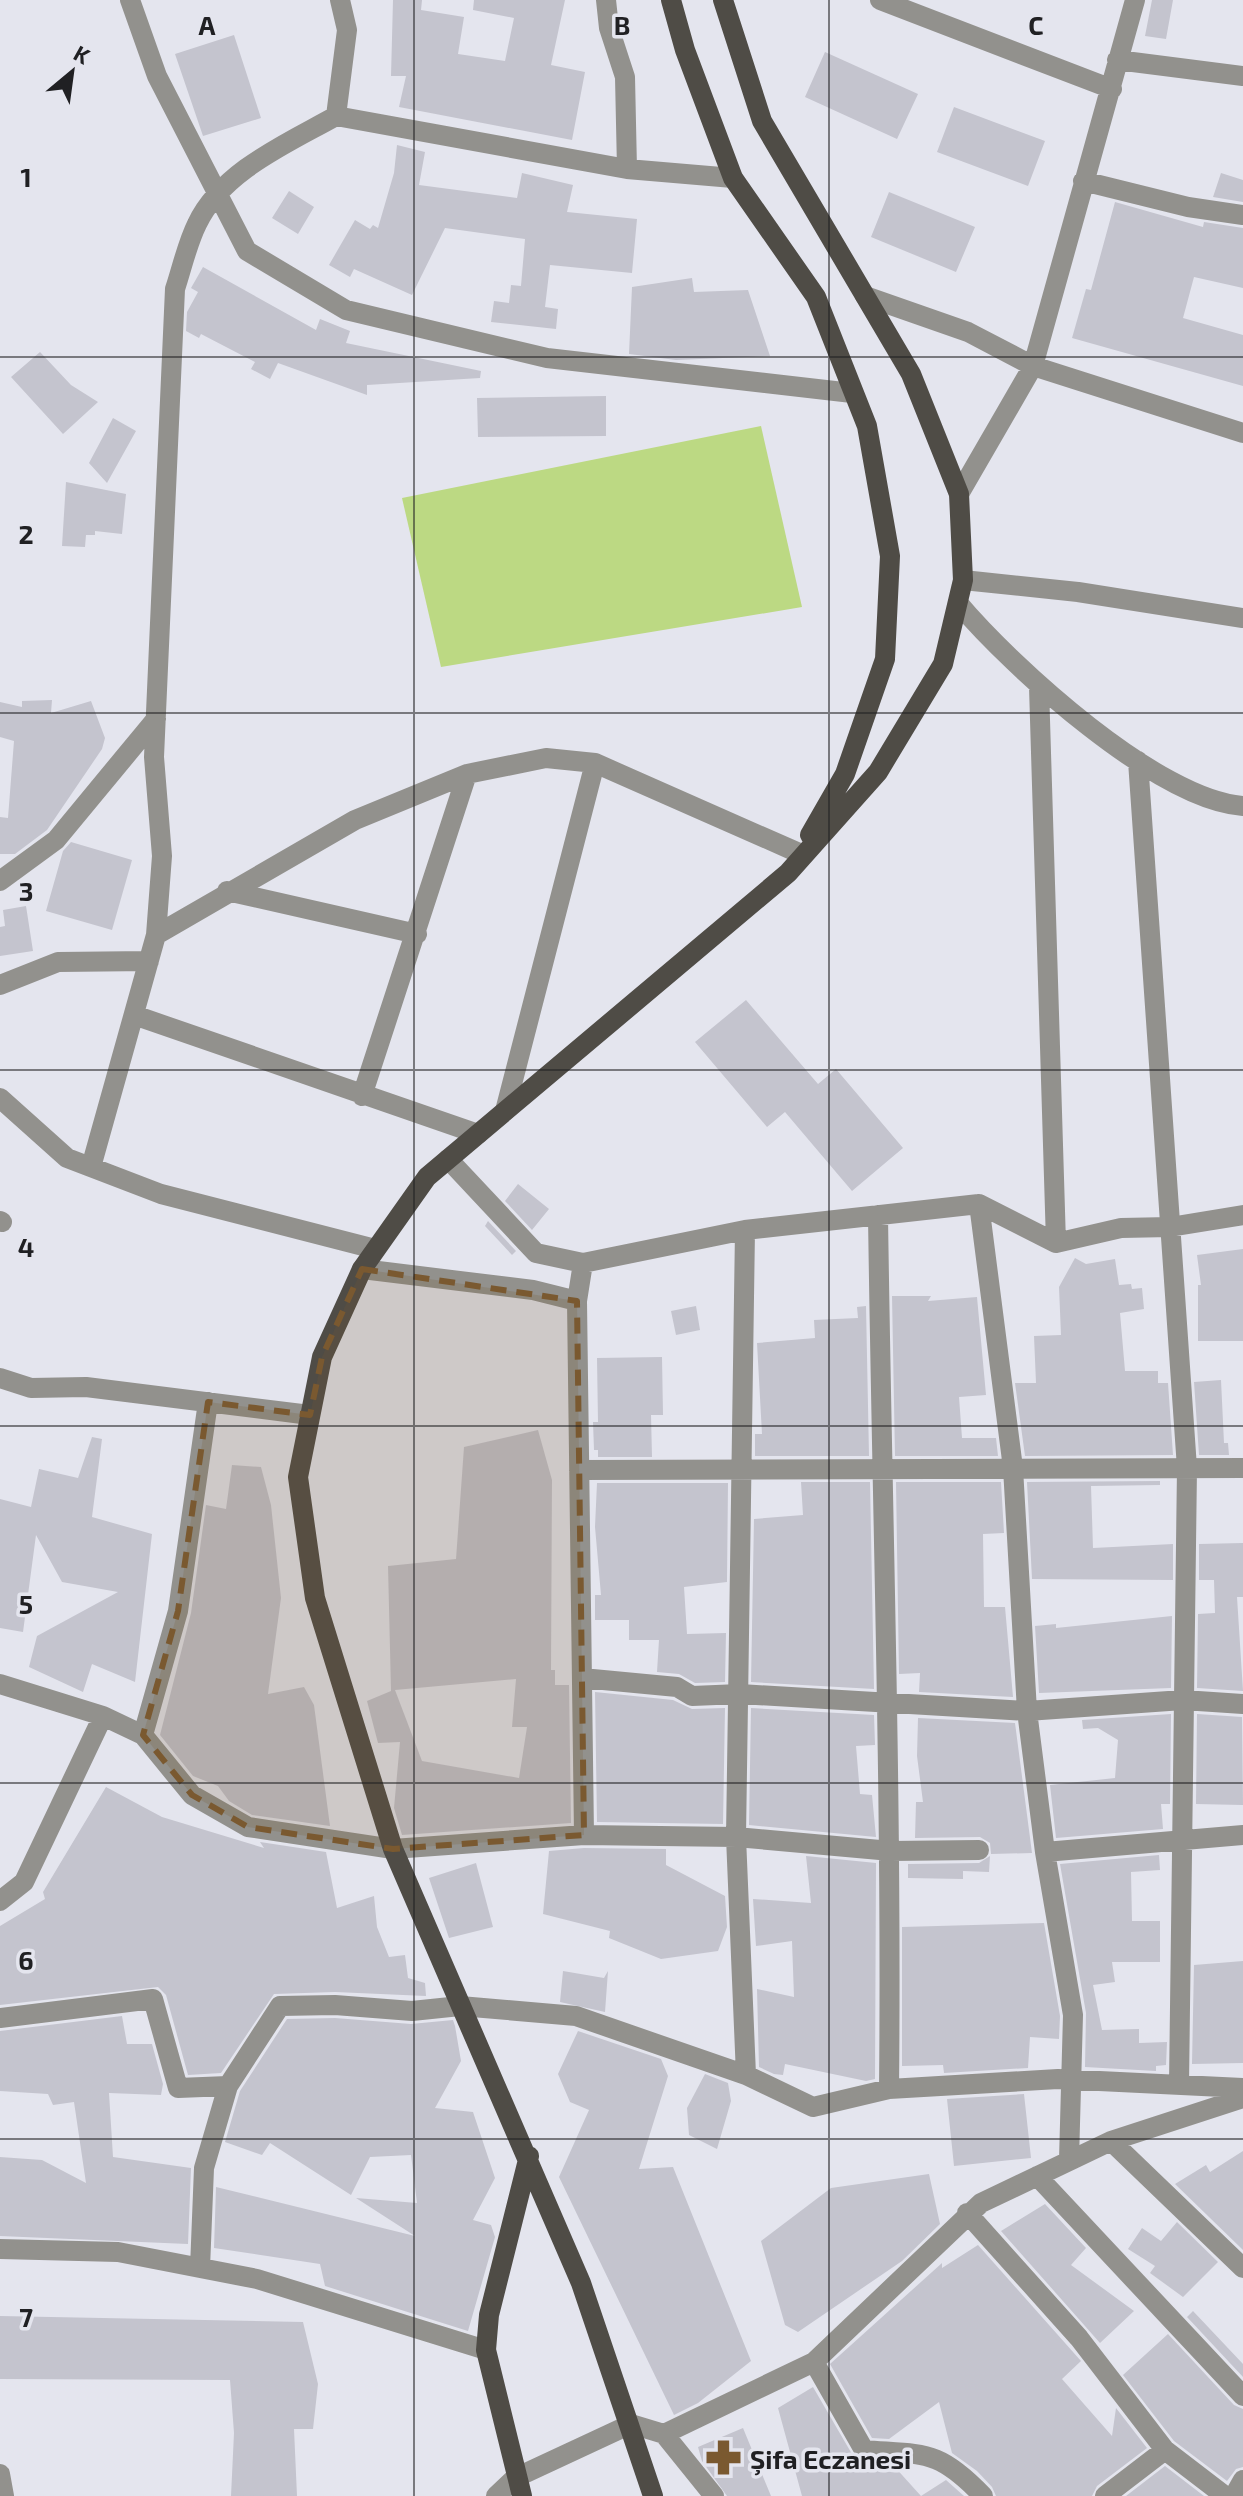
<svg xmlns="http://www.w3.org/2000/svg" width="1243" height="2496" font-family="'Exo 2',sans-serif">
  <style>
    .green { fill: #bcd983 }
    .building { fill: #c4c4ce; fill-rule: evenodd }
    .lines { fill: none; stroke-linecap: round; stroke-linejoin: round }
    .minor { stroke: #92918d; stroke-width: 20 }
    .major { stroke: #4f4c46; stroke-width: 20 }
    .marked { fill: #7a5930; fill-opacity: 0.2; stroke: #7a5930; stroke-width: 6; stroke-dasharray: 16 10; stroke-linejoin: round }
    .grid { fill: none; stroke: #202023; stroke-width: 2; stroke-opacity: 0.55 }
    .labels { text-anchor: middle; dominant-baseline: central; stroke-width: 7; stroke-linejoin: round; paint-order: stroke }
    .poi-label { font-size: 26px; font-weight: bold; fill: #202023; stroke: #e4e5ee; text-anchor: start }
    .grid-label { font-size: 26px; text-anchor: middle; font-weight: bold; fill: #202023; stroke: #e4e5ee; stroke-width: 7; stroke-linejoin: round; paint-order: stroke }
  </style>
  <rect width="100%" height="100%" fill="#e4e5ee"/>
  <!-- green -->
  <path class="green" d="M 761,426 L 802,607 L 441,667 L 402,498 Z"/>
  <!-- building -->
  <path class="building" d="M 393,0 L 422,0 L 421,10 L 464,17 L 458,54 L 505,61 L 514,18 L 473,10 L 474,0 L 565,0 L 551,65 L 585,72 L 572,140 L 399,107 L 406,76 L 391,76 Z
    M 1152,0 L 1173,0 L 1166,39 L 1145,36 Z
    M 234,35 L 261,118 L 203,136 L 175,54 Z
    M 825,52 L 918,94 L 897,139 L 805,97 Z
    M 954,107 L 1045,141 L 1028,186 L 937,152 Z
    M 397,145 L 425,152 L 419,185 L 517,198 L 522,173 L 573,185 L 567,212 L 637,219 L 632,273 L 550,265 L 545,307 L 558,309 L 556,329 L 491,322 L 494,301 L 509,303 L 511,285 L 521,286 L 525,239 L 445,228 L 412,295 L 354,269 L 350,277 L 329,265 L 355,220 L 370,229 L 373,225 L 378,228 L 394,173 Z
    M 1221,173 L 1243,180 L 1243,202 L 1213,197 Z
    M 289,191 L 314,207 L 298,234 L 272,218 Z
    M 889,192 L 975,227 L 956,272 L 871,237 Z
    M 1115,202 L 1203,227 L 1204,222 L 1243,228 L 1243,288 L 1194,277 L 1183,318 L 1243,335 L 1243,386 L 1072,338 L 1086,289 L 1091,290 Z
    M 203,267 L 316,330 L 320,319 L 350,331 L 346,343 L 481,371 L 480,378 L 367,385 L 367,395 L 278,363 L 270,379 L 251,369 L 255,362 L 201,334 L 199,338 L 186,331 L 187,312 L 198,292 L 191,288 Z
    M 692,278 L 694,292 L 748,290 L 770,356 L 676,360 L 629,354 L 632,287 Z
    M 40,352 L 71,385 L 98,402 L 63,434 L 11,377 Z
    M 606,396 L 606,436 L 478,437 L 477,398 Z
    M 113,418 L 136,431 L 107,483 L 89,463 Z
    M 66,482 L 126,494 L 122,534 L 95,531 L 95,535 L 86,535 L 85,547 L 62,546 Z
    M 52,700 L 51,713 L 91,701 L 105,738 L 102,749 L 47,830 L 15,854 L 0,854 L 0,817 L 8,818 L 14,741 L 0,737 L 0,702 L 22,707 L 22,701 Z
    M 71,842 L 132,860 L 112,930 L 46,911 L 63,851 Z
    M 26,906 L 33,951 L 0,956 L 0,927 L 5,926 L 3,910 Z
    M 746,1000 L 818,1084 L 836,1069 L 903,1148 L 852,1191 L 785,1112 L 767,1127 L 695,1042 Z
    M 518,1184 L 549,1209 L 532,1230 L 505,1201 Z
    M 488,1221 L 516,1251 L 512,1255 L 485,1226 Z
    M 1243,1249 L 1243,1341 L 1198,1341 L 1198,1285 L 1201,1285 L 1197,1255 Z
    M 1075,1258 L 1086,1264 L 1115,1259 L 1119,1285 L 1131,1284 L 1132,1289 L 1142,1288 L 1144,1309 L 1120,1313 L 1125,1371 L 1158,1371 L 1158,1383 L 1168,1383 L 1173,1455 L 1025,1456 L 1015,1383 L 1036,1383 L 1034,1336 L 1061,1335 L 1059,1287 Z
    M 892,1296 L 931,1296 L 928,1301 L 977,1297 L 986,1395 L 959,1397 L 962,1438 L 996,1438 L 998,1456 L 895,1456 Z
    M 696,1306 L 700,1330 L 676,1335 L 671,1311 Z
    M 866,1306 L 869,1456 L 755,1456 L 755,1434 L 762,1434 L 757,1343 L 815,1338 L 814,1320 L 858,1318 L 857,1307 Z
    M 662,1357 L 663,1415 L 651,1415 L 652,1457 L 598,1457 L 598,1450 L 594,1450 L 593,1422 L 598,1422 L 597,1358 Z
    M 1221,1380 L 1224,1443 L 1228,1443 L 1229,1455 L 1199,1455 L 1194,1382 Z
    M 538,1430 L 552,1480 L 551,1670 L 555,1670 L 555,1685 L 569,1685 L 571,1823 L 402,1835 L 394,1808 L 400,1742 L 378,1743 L 367,1701 L 391,1691 L 388,1566 L 456,1559 L 464,1447 ZM 516,1679 L 512,1727 L 527,1727 L 519,1778 L 422,1761 L 395,1690 Z
    M 92,1437 L 102,1439 L 92,1517 L 152,1534 L 135,1682 L 92,1664 L 83,1692 L 29,1667 L 37,1636 L 118,1592 L 62,1582 L 36,1535 L 23,1632 L 0,1628 L 0,1499 L 31,1507 L 39,1469 L 78,1478 Z
    M 232,1465 L 261,1467 L 271,1505 L 281,1598 L 268,1694 L 304,1687 L 314,1705 L 330,1826 L 252,1815 L 229,1801 L 218,1786 L 193,1776 L 160,1735 L 191,1613 L 206,1505 L 226,1509 Z
    M 1160,1481 L 1160,1485 L 1091,1486 L 1093,1548 L 1173,1544 L 1173,1580 L 1032,1579 L 1027,1482 Z
    M 801,1482 L 870,1482 L 874,1689 L 751,1682 L 754,1519 L 803,1515 Z
    M 896,1482 L 1001,1482 L 1004,1533 L 983,1534 L 984,1607 L 1005,1607 L 1013,1697 L 919,1692 L 920,1673 L 899,1674 Z
    M 597,1483 L 728,1483 L 727,1582 L 684,1587 L 687,1634 L 726,1633 L 725,1682 L 695,1683 L 679,1674 L 657,1672 L 659,1640 L 629,1640 L 629,1620 L 595,1620 L 595,1595 L 601,1595 L 595,1527 Z
    M 1243,1543 L 1243,1597 L 1237,1597 L 1243,1691 L 1197,1688 L 1198,1614 L 1215,1613 L 1214,1580 L 1199,1580 L 1199,1544 Z
    M 1172,1616 L 1171,1688 L 1039,1693 L 1035,1626 L 1056,1624 L 1056,1628 Z
    M 595,1692 L 673,1700 L 692,1709 L 725,1708 L 723,1824 L 597,1822 Z
    M 751,1708 L 874,1715 L 875,1745 L 856,1746 L 860,1794 L 872,1795 L 876,1837 L 749,1825 Z
    M 1171,1714 L 1170,1804 L 1161,1804 L 1163,1829 L 1056,1838 L 1050,1785 L 1115,1778 L 1118,1740 L 1098,1728 L 1083,1729 L 1082,1720 Z
    M 1197,1714 L 1242,1717 L 1243,1805 L 1196,1804 Z
    M 918,1718 L 1015,1723 L 1032,1853 L 991,1854 L 990,1843 L 980,1837 L 915,1838 L 916,1802 L 923,1802 L 917,1756 Z
    M 106,1787 L 162,1817 L 264,1848 L 260,1842 L 326,1852 L 337,1908 L 374,1896 L 377,1927 L 389,1957 L 405,1955 L 408,1978 L 425,1983 L 426,1996 L 335,1992 L 274,1994 L 221,2073 L 188,2075 L 166,1995 L 158,1987 L 0,2005 L 0,1926 L 45,1899 L 43,1892 Z
    M 584,1848 L 666,1849 L 666,1865 L 725,1896 L 727,1927 L 718,1951 L 661,1959 L 609,1938 L 610,1931 L 543,1914 L 549,1851 Z
    M 1159,1855 L 1160,1870 L 1131,1872 L 1132,1921 L 1160,1921 L 1160,1962 L 1112,1962 L 1115,1982 L 1093,1985 L 1102,2030 L 1139,2029 L 1139,2043 L 1167,2042 L 1166,2065 L 1156,2066 L 1156,2071 L 1085,2067 L 1086,2013 L 1060,1864 Z
    M 806,1856 L 876,1863 L 875,2079 L 866,2081 L 785,2064 L 783,2075 L 774,2074 L 759,2067 L 757,1989 L 794,1997 L 792,1941 L 756,1946 L 753,1899 L 811,1903 Z
    M 990,1856 L 989,1872 L 963,1871 L 963,1879 L 908,1878 L 908,1864 L 979,1863 Z
    M 476,1863 L 493,1927 L 449,1938 L 429,1878 Z
    M 1044,1923 L 1060,2016 L 1059,2039 L 1030,2037 L 1028,2068 L 944,2073 L 943,2065 L 902,2066 L 902,1927 Z
    M 1243,1961 L 1243,2063 L 1192,2064 L 1194,1965 Z
    M 563,1971 L 604,1978 L 608,1971 L 605,2012 L 560,2002 Z
    M 122,2016 L 127,2044 L 152,2044 L 163,2084 L 161,2095 L 109,2093 L 113,2157 L 191,2168 L 188,2244 L 0,2236 L 0,2157 L 42,2160 L 86,2183 L 74,2102 L 53,2105 L 48,2094 L 0,2091 L 0,2031 Z
    M 335,2018 L 411,2024 L 453,2020 L 455,2026 L 461,2061 L 435,2108 L 473,2112 L 495,2178 L 473,2220 L 491,2225 L 495,2237 L 468,2331 L 325,2286 L 320,2264 L 214,2248 L 216,2187 L 415,2236 L 356,2198 L 417,2203 L 411,2155 L 370,2157 L 351,2195 L 270,2143 L 262,2155 L 225,2142 L 240,2091 L 287,2019 Z
    M 578,2031 L 661,2059 L 668,2076 L 639,2169 L 673,2167 L 751,2361 L 698,2403 L 674,2415 L 559,2177 L 589,2110 L 570,2102 L 558,2074 Z
    M 705,2074 L 728,2083 L 731,2101 L 717,2149 L 689,2135 L 687,2108 Z
    M 1024,2094 L 1031,2158 L 954,2166 L 947,2099 Z
    M 1243,2151 L 1243,2250 L 1175,2184 L 1206,2165 L 1210,2172 Z
    M 929,2174 L 940,2224 L 902,2261 L 798,2332 L 785,2325 L 761,2241 L 831,2188 Z
    M 1045,2204 L 1086,2248 L 1071,2265 L 1134,2311 L 1100,2343 L 1001,2231 Z
    M 1177,2222 L 1218,2262 L 1183,2297 L 1150,2273 L 1155,2266 L 1128,2249 L 1142,2228 L 1161,2241 Z
    M 978,2245 L 1081,2361 L 1062,2379 L 1112,2436 L 1116,2408 L 1147,2448 L 1097,2486 L 1092,2496 L 996,2496 L 992,2487 L 977,2471 L 952,2453 L 939,2402 L 889,2439 L 872,2438 L 830,2364 L 942,2263 L 942,2268 Z
    M 1193,2311 L 1243,2364 L 1243,2377 L 1187,2317 Z
    M 0,2316 L 303,2322 L 318,2384 L 313,2429 L 294,2429 L 297,2496 L 231,2496 L 234,2433 L 230,2380 L 0,2379 Z
    M 1168,2334 L 1234,2405 L 1243,2409 L 1243,2467 L 1236,2469 L 1227,2481 L 1174,2441 L 1123,2375 Z
    M 813,2387 L 856,2461 L 893,2465 L 921,2496 L 946,2480 L 964,2496 L 802,2496 L 778,2408 Z
    M 743,2428 L 771,2496 L 727,2496 L 702,2461 L 698,2447 Z
    M 1165,2466 L 1204,2496 L 1126,2496 Z"/>
  <g class="lines">
    <!-- minor -->
    <path class="minor" d="M 130,0 L 157,76 L 247,251 L 346,310 L 547,358 L 852,393
      M 606,0 L 609,28 L 625,77 L 627,169
      M 880,0 L 1112,89
      M 1117,60 L 1243,76
      M 336,116 L 347,30 L 340,0
      M 1083,181 L 1188,207 L 1243,215
      M 865,296 L 968,332 L 1033,366 L 1243,433
      M 959,494 L 1033,366 L 1135,0
      M 963,580 L 1078,592 L 1243,618
      M 958,603 C 1013,668 1158,800 1243,806
      M 1039,687 L 1056,1243
      M 1138,761 L 1187,1468 L 1179,2085
      M 0,881 L 56,840 L 156,719
      M 227,891 L 417,934
      M 156,935 L 355,820 L 467,774 L 546,758 L 595,763 L 799,853
      M 0,985 L 58,962 L 149,961
      M 134,1015 L 478,1134
      M 362,1096 L 467,774
      M 0,1098 L 67,1158 L 161,1194 L 375,1249
      M 505,1111 L 595,763
      M 448,1159 L 536,1253 L 583,1263 L 745,1230 L 979,1204 L 1056,1243 L 1121,1228 L 1170,1227 L 1243,1215
      M 91,1167 L 156,935 L 162,856 L 154,757 L 175,289 C 182,268 187,244 197,224 C 222,171 288,143 336,116 L 627,169 L 733,178
      M 979,1204 L 1013,1468 L 1027,1711 L 1045,1852 L 1073,2015 L 1069,2160
      M 878,1215 C 882,1507 892,1798 889,2089
      M 0,1221 L 2,1222
      M 745,1230 L 736,1837 L 746,2075
      M 583,1263 L 577,1301 L 584,1835
      M 362,1269 L 533,1290 L 577,1301
      M 0,1378 L 31,1388 L 86,1387 L 310,1415
      M 579,1470 L 1243,1468
      M 582,1678 L 677,1687 L 692,1696 L 740,1694 L 1027,1711 L 1183,1700 L 1243,1704
      M 0,1684 L 103,1716 L 143,1735 L 192,1795 L 248,1827 L 393,1849 L 584,1835 L 736,1837 L 891,1851 L 979,1850
      M 143,1735 L 178,1611 L 208,1402
      M 1045,1852 L 1243,1835
      M 0,1901 L 24,1882 L 103,1716
      M 0,2018 L 153,1999 L 178,2088 L 228,2086 L 280,2006 L 335,2005 L 412,2011 L 460,2006 L 576,2016 L 746,2075 L 813,2107 L 889,2089 L 1058,2079 L 1243,2088
      M 1111,2141 L 1243,2268
      M 1037,2176 L 1243,2396
      M 967,2213 L 1079,2338 L 1165,2450 L 1225,2496
      M 0,2249 L 118,2252 L 257,2279 L 486,2350
      M 200,2268 L 204,2168 L 228,2086
      M 814,2362 L 864,2450 C 925,2455 938,2449 983,2496
      M 664,2434 L 714,2496
      M 0,2474 L 4,2496
      M 496,2496 L 515,2478 L 631,2424 L 664,2434 L 814,2362 L 981,2203 L 1111,2141 L 1243,2098
      M 1105,2496 L 1165,2450
      M 1234,2496 L 1243,2480"/>
    <!-- major -->
    <path class="major" d="M 671,0 L 685,50 L 733,178 L 816,297 L 867,426 L 890,556 L 885,659 L 845,774 L 810,835
      M 522,2496 L 486,2350 L 489,2315 L 529,2156
      M 653,2496 L 581,2283 L 393,1849 L 315,1598 L 298,1477 L 322,1357 L 362,1269 L 427,1177 L 788,873 L 878,772 L 943,664 L 963,580 L 959,494 L 911,374 L 762,121 L 723,0"/>
  </g>
  <!-- marked area -->
  <path class="marked" d="M 362,1269 L 577,1301 L 584,1835 L 393,1849 L 248,1827 L 192,1795 L 143,1735 L 178,1611 L 208,1402 L 310,1415 L 322,1357 Z"/>
  <!-- grid -->
  <path class="grid" d="M 414,0 L 414,2496M 829,0 L 829,2496M 0,357 L 1243,357M 0,713 L 1243,713M 0,1070 L 1243,1070M 0,1426 L 1243,1426M 0,1783 L 1243,1783M 0,2139 L 1243,2139"/>
  <!-- icons -->
  <defs>
    <symbol id="pharmacy-bare" viewBox="-9 -9 18 18"><path d="M-2-6h4v4h4v4h-4v4h-4v-4h-4v-4h4Z" fill="#7a5930" stroke="#e4e5ee" stroke-width="2.5" paint-order="stroke"/></symbol>
  </defs>
  <g fill-rule="evenodd">
    <use href="#pharmacy-bare" x="698" y="2432" width="51" height="51"/>
  </g>
  <g class="labels">
    <!-- poi labels -->
    <g class="poi-label">
      <text x="750" y="2458">Şifa Eczanesi</text>
    </g>
  </g>
  <g class="grid-label">
    <text x="207" y="35">A</text>
    <text x="622" y="35">B</text>
    <text x="1036" y="35">C</text>
    <text x="26" y="187">1</text>
    <text x="26" y="544">2</text>
    <text x="26" y="901">3</text>
    <text x="26" y="1257">4</text>
    <text x="26" y="1614">5</text>
    <text x="26" y="1970">6</text>
    <text x="26" y="2327">7</text>
  </g>
  <!-- north arrow -->
  <g transform="translate(72 72) rotate(29)" stroke="#e4e5ee" stroke-width="6" paint-order="stroke">
  <path d="M0-6L14 30L0 20L-14 30Z" fill="#202023"/>
  <text y="-12" font-size="22" font-weight="bold" text-anchor="middle" fill="#202023">K</text>
  </g>
</svg>
